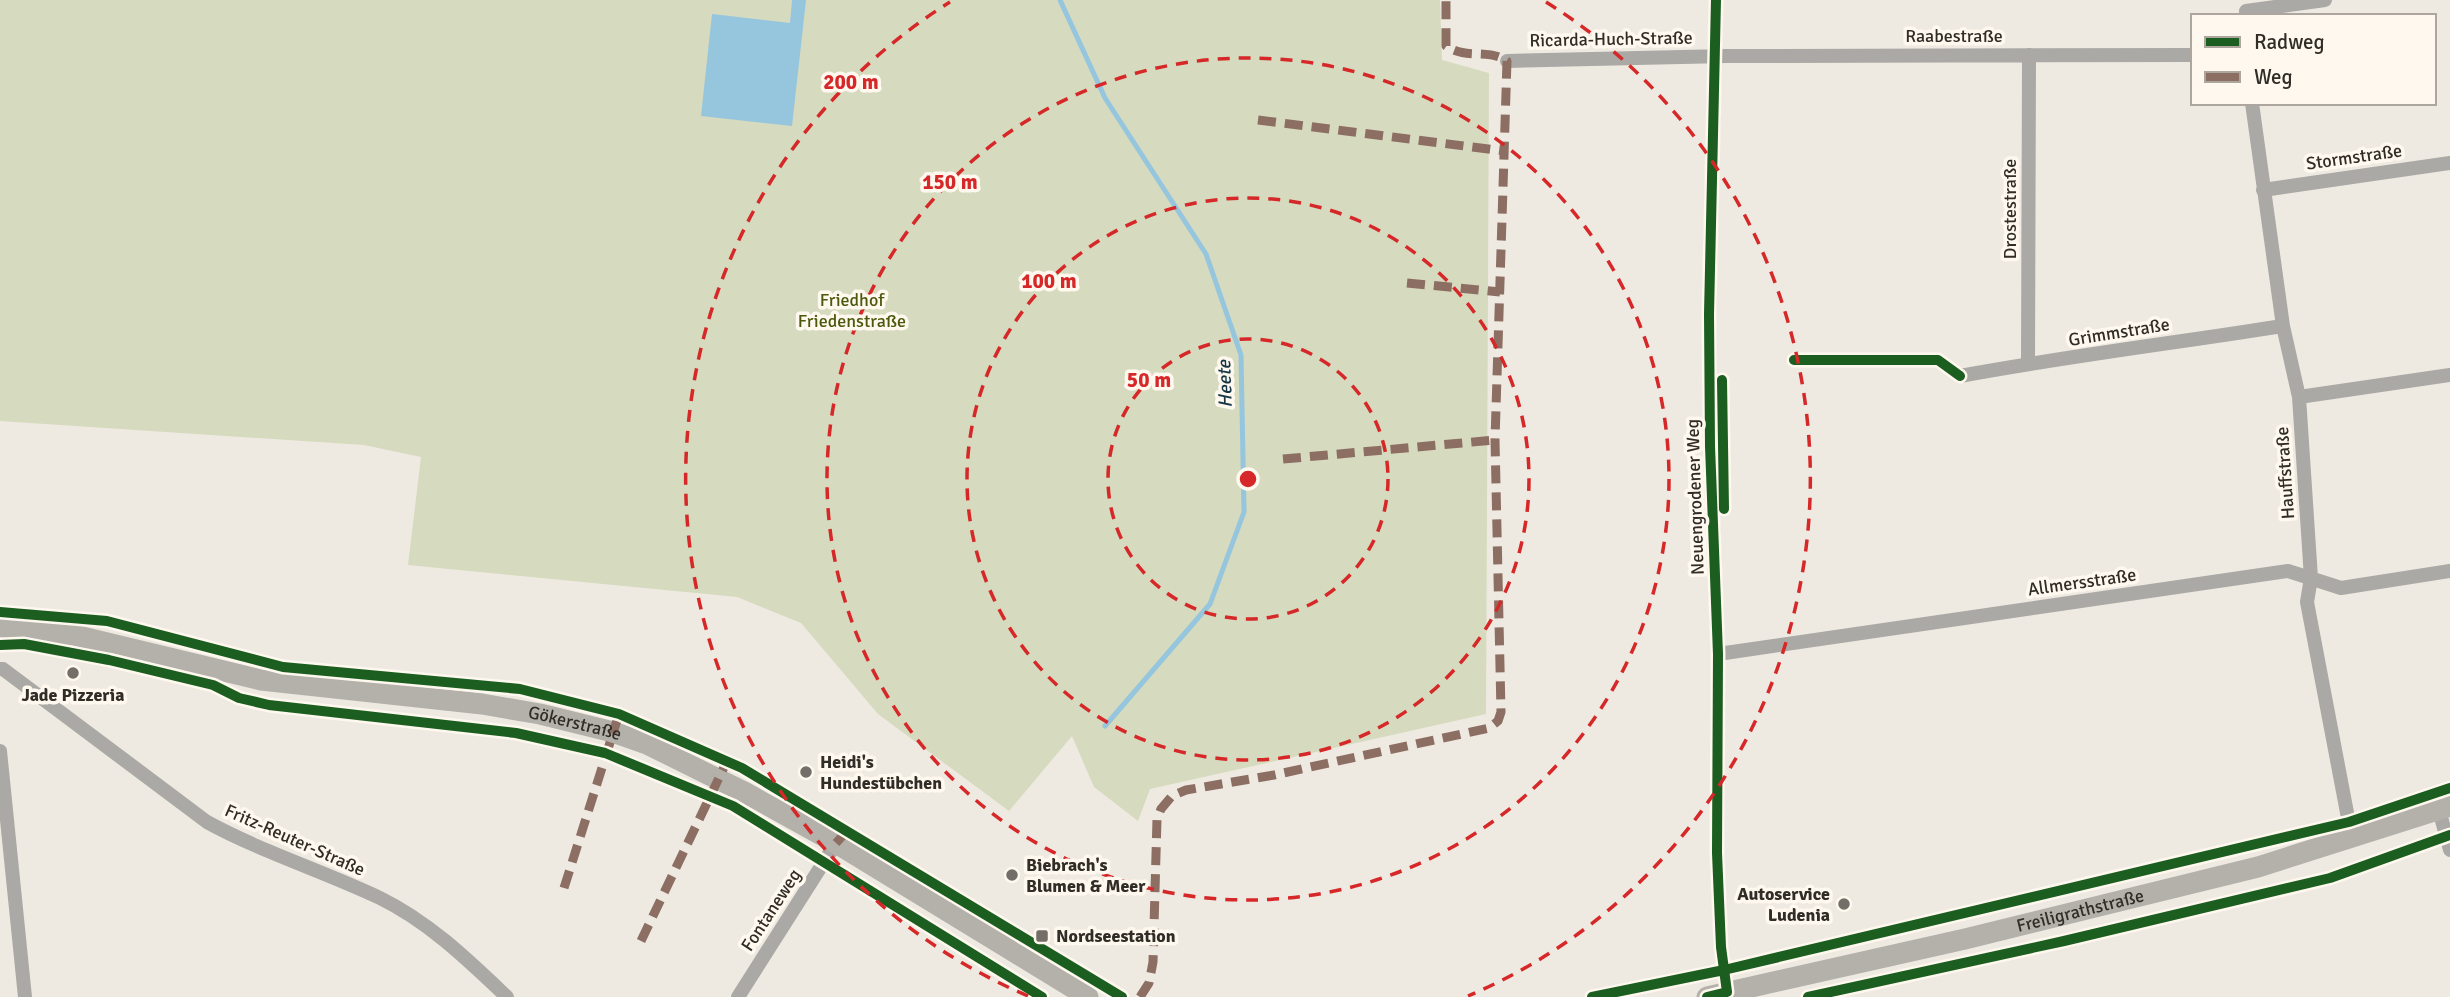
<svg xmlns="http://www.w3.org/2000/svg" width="2450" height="997" font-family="Signika,sans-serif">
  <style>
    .green { fill: #d6dabe }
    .water { fill: #95c6de }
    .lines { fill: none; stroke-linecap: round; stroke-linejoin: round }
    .stream { stroke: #95c6de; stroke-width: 5 }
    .minor { stroke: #aaa9a5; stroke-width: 14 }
    .secondary { stroke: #b4b1ab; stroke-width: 21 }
    .quiet { stroke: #8d6e63; stroke-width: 9; stroke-dasharray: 18 9; stroke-linecap: butt }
    .cycleway-casing { stroke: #fff8ef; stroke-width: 15 }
    .cycleway { stroke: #1b5e20; stroke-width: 10 }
    .ring { fill: none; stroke: #d62828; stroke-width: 3.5; stroke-dasharray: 12 9 }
    .poi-dot { fill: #736e67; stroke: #fff8ef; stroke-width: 2.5 }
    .labels { text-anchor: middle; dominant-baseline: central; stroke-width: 7; stroke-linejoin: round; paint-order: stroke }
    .street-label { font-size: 18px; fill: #302c26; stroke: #fff8ef }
    .park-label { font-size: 18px; fill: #4c580c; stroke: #fff8ef }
    .poi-label { font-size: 18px; font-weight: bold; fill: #302c26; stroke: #fff8ef; text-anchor: start }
    .water-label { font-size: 19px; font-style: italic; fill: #153646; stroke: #fff8ef }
    .centre { fill: #d62828; stroke: #fff8ef; stroke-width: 3.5 }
    .ring-label { font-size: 21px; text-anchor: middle; font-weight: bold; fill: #d62828; stroke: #fff8ef; stroke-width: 7; stroke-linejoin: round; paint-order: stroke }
  </style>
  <rect width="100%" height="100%" fill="#efeae1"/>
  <!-- green -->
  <path class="green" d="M 0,0 L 1440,0 L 1442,60 L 1489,73 L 1486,714 L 1150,789 L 1138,821 L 1094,787 L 1072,736 L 1009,811 L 878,714 L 801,623 L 737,597 L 408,565 L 421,457 L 364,445 L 0,421 Z"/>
  <!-- water -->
  <path class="water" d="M 792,0 L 806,0 L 792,126 L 701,116 L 712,14 L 790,23 Z"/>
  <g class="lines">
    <!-- stream -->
    <path class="stream" d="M 1060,0 L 1105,98 L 1206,254 L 1241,355 L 1244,512 L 1210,604 L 1105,726"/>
    <!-- minor -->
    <path class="minor" d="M 1716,0 L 1709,314 L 1710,446 L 1718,654 L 1717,853 L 1721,947 L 1727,992
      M 2246,16 L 2246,11 L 2325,0
      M 1507,61 L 1727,56 L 2193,55
      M 2252,103 L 2283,326 L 2299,397 L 2311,578 L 2307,602 L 2352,839
      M 2263,190 L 2450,163
      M 2028,363 L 2029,55
      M 1960,376 C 2067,356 2175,343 2283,326
      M 2299,397 L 2450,375
      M 1718,654 L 2288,571 L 2341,588 L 2450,571
      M 0,669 L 3,669 L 207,822 C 262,852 323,871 380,898 C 429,922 468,960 507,997
      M 0,751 L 25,997
      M 2439,810 L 2450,850
      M 738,997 L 836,843"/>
    <!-- secondary -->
    <g class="secondary">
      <path id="s1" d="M 0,627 L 74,635 L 261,680 L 482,704 L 540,714 L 613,732 L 647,744 L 746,793 L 836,843 L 1088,997"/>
      <path id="s2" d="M 1707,997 L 1965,939 L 2258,867 L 2450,806"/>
    </g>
    <!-- quiet -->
    <path class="quiet" d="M 1258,120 L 1504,151
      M 1407,283 L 1500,292
      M 1283,459 L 1495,440
      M 836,843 L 848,830
      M 564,888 L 619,714
      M 641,941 L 727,761
      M 1140,997 L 1149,983 L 1153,962 L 1157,819 L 1161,809 L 1172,796 L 1186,790 L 1274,775 L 1489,728 L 1498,721 L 1501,712 L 1495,440 L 1507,61 C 1487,48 1467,60 1446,46 L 1446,0"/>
    <defs>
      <path id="cycleway" d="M 1794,360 L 1938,360 L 1960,376
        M 1722,380 L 1724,509
        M 0,612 L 107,621 L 283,667 L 520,689 L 619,714 L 742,768 L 1122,997
        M 0,645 L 24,644 L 109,660 L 213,685 L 239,698 L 269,705 L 516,733 L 605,753 L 733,806 L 1042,997
        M 1592,997 L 1724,970 L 2349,822 L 2450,788
        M 1707,997 L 1727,992 L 1721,947 L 1717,853 L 1718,654 L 1710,446 L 1709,314 L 1716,0
        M 1808,997 L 2064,941 L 2330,878 L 2450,835"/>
    </defs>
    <!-- cycleway casing -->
    <use href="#cycleway" class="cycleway-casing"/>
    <!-- cycleway -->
    <use href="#cycleway" class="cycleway"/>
  </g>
  <!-- distance rings -->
  <g class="ring">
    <circle cx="1248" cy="479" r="140"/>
    <circle cx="1248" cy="479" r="281"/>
    <circle cx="1248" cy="479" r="421"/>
    <path d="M1028 996A562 562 0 0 1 950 2M1546 2A562 562 0 0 1 1468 996"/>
  </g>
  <!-- markers -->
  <g class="poi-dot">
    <circle cx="73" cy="673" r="7"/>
    <circle cx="806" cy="772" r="7"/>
    <circle cx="1012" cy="875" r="7"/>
    <circle cx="1844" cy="904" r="7"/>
    <rect x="1035" y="929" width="14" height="14" rx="3.5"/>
  </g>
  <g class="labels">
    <!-- street labels -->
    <g class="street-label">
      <text x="1954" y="36">Raabestraße</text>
      <text transform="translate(1611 39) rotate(-1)">Ricarda-Huch-Straße</text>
      <text transform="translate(2354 157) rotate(-8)">Stormstraße</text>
      <text transform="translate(2010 209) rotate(-90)">Drostestraße</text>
      <text transform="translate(2119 332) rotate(-9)">Grimmstraße</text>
      <text transform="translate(2285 473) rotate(-94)">Hauffstraße</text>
      <text transform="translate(1695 497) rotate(-92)">Neuengrodener Weg</text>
      <text transform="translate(2082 582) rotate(-8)">Allmersstraße</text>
      <text stroke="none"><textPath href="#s1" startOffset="584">Gökerstraße</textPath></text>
      <text transform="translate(295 840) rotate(24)">Fritz-Reuter-Straße</text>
      <text transform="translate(771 910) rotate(-57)">Fontaneweg</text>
      <text stroke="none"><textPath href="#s2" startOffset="383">Freiligrathstraße</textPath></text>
    </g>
    <!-- park labels -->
    <g class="park-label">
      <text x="852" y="300">Friedhof<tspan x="852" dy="21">Friedenstraße</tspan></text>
    </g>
    <!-- poi labels -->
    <g class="poi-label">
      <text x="73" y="695" text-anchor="middle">Jade Pizzeria</text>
      <text x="820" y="762">Heidi's<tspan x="820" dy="21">Hundestübchen</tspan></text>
      <text x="1026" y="865">Biebrach's<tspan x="1026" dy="21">Blumen &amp; Meer</tspan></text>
      <text x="1830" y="894" text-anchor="end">Autoservice<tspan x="1830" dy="21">Ludenia</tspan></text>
      <text x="1056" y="936">Nordseestation</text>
    </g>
    <!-- water labels -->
    <g class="water-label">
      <text transform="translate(1225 384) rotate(-92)">Heete</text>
    </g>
  </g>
  <circle cx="1248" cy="479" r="10" class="centre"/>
  <g class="ring-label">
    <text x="851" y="89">200 m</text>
    <text x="950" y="189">150 m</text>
    <text x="1049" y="288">100 m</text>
    <text x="1149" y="387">50 m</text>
  </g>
  <!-- legend -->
  <rect x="2191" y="14" width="245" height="91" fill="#fff8ef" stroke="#aca69f" stroke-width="2"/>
  <rect x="2205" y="37" width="35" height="10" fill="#1b5e20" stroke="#aca69f" stroke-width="2"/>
  <text x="2254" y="49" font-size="21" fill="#302c26">Radweg</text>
  <rect x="2205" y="72" width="35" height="10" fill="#8d6e63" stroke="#aca69f" stroke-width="2"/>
  <text x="2254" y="84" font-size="21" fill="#302c26">Weg</text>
</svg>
